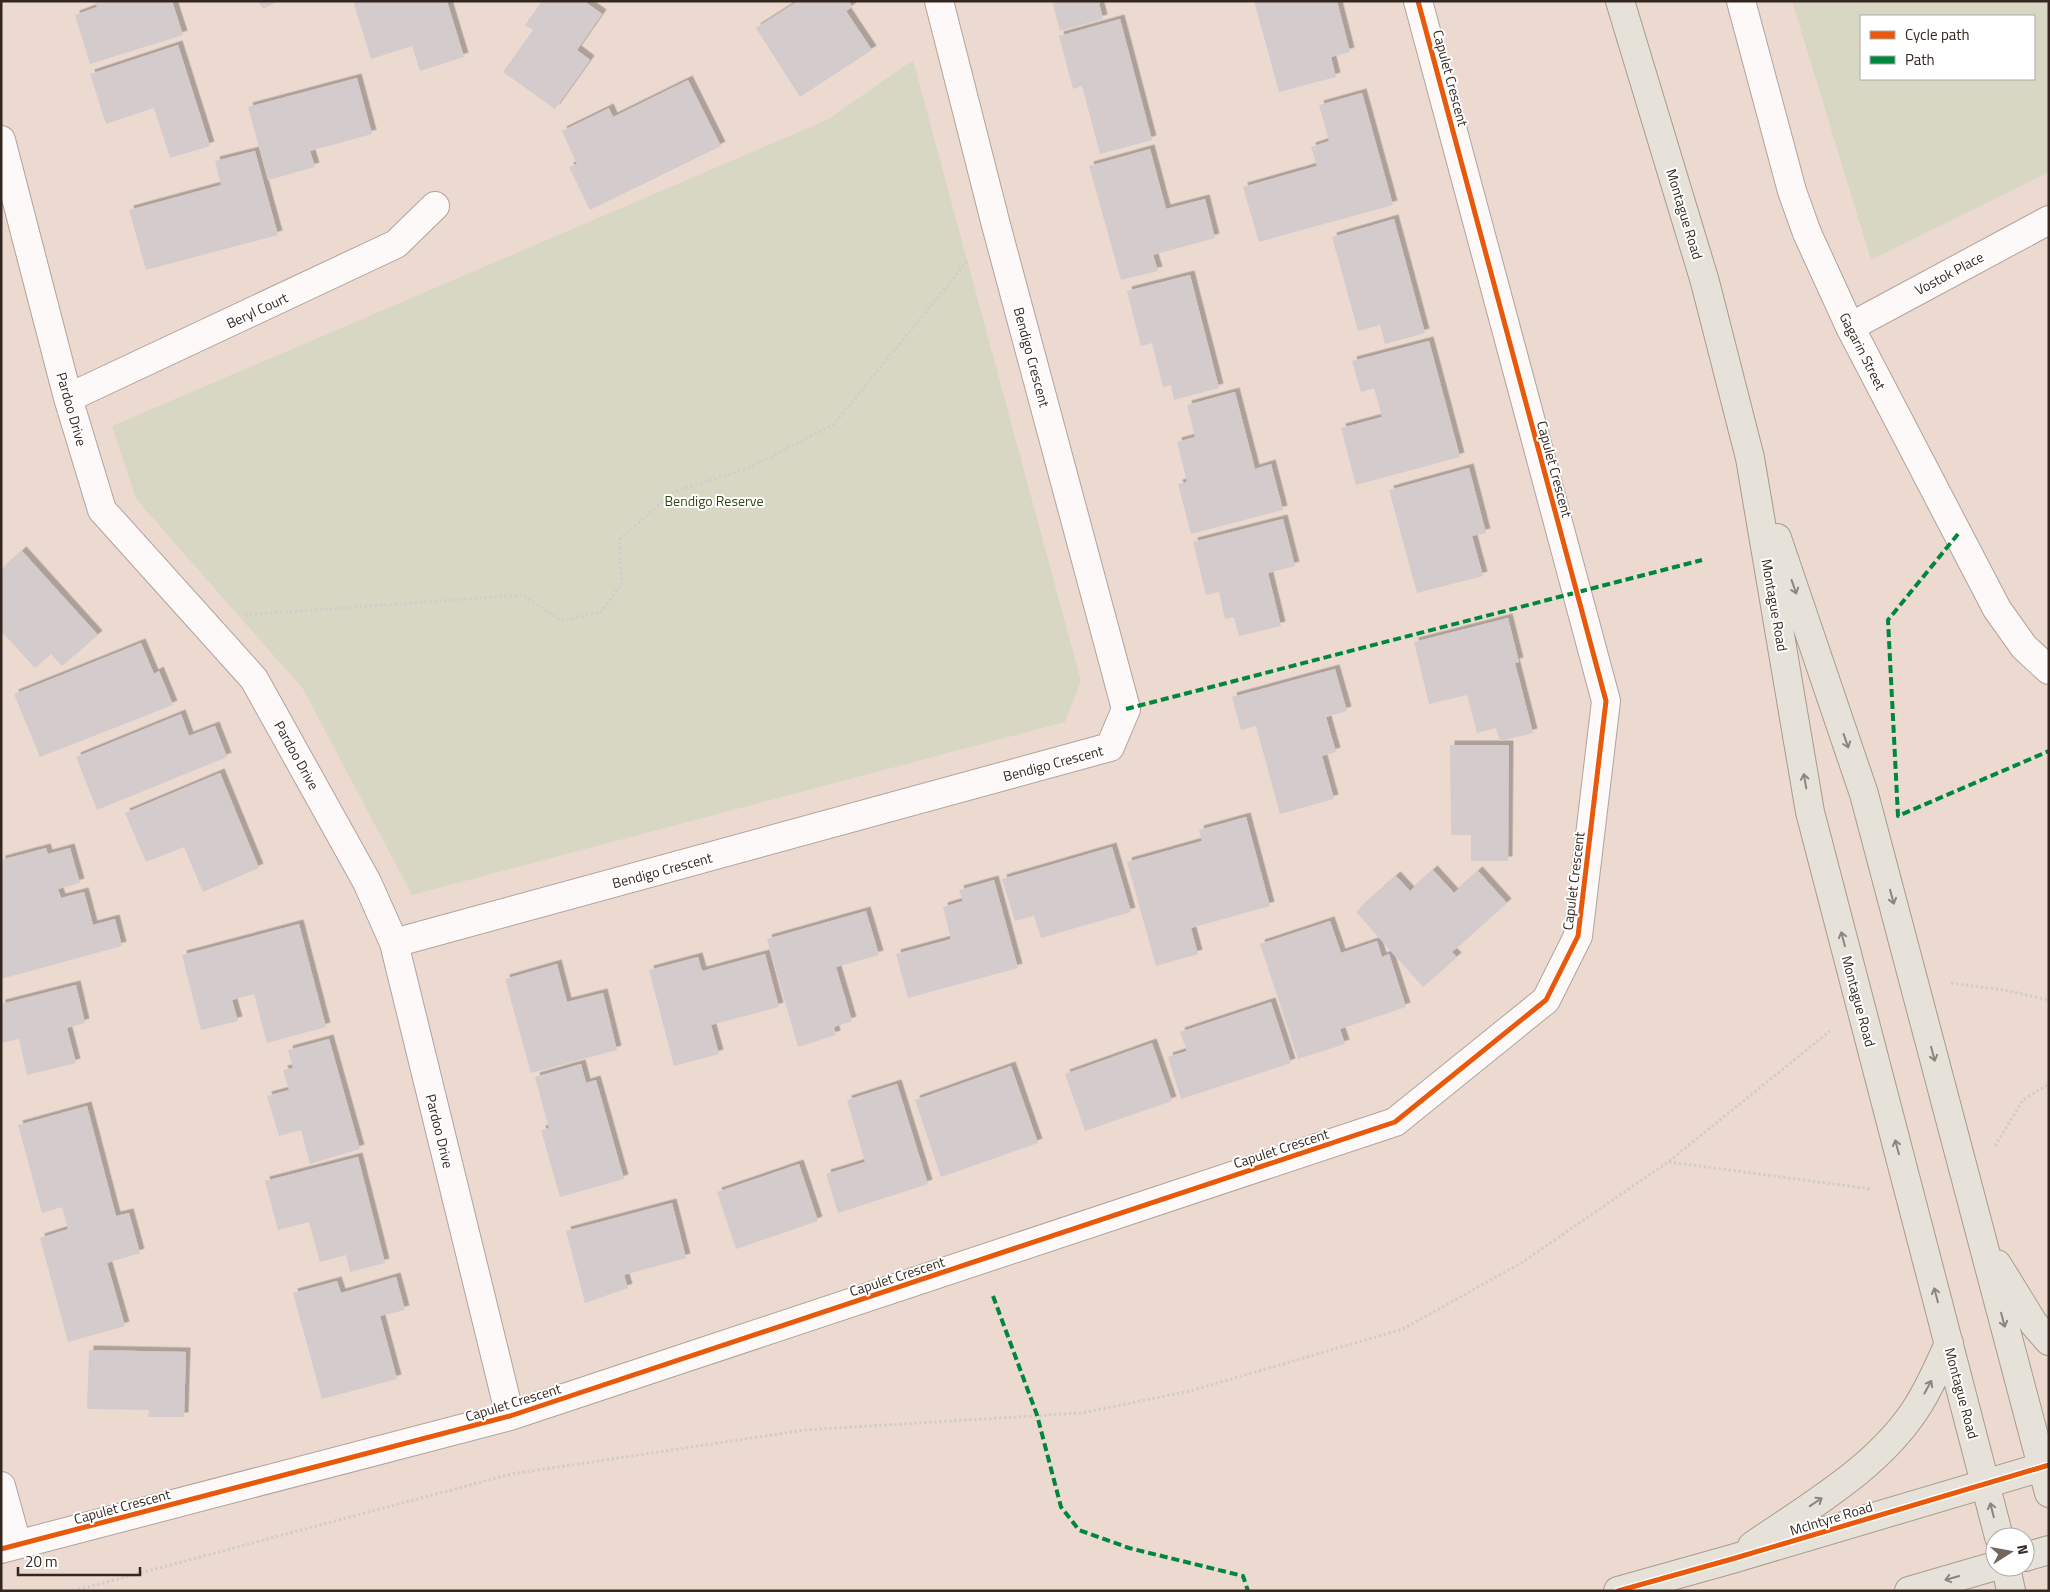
<svg xmlns="http://www.w3.org/2000/svg" width="2050" height="1592" font-family="'Titillium Web',sans-serif">
  <style>
    .green { fill: #d8d7c4; fill-rule: evenodd }
    .building { fill: #d4cbcd; filter: url(#shadow) }
    .lines { fill: none; stroke-linecap: round; stroke-linejoin: round }
    .minor-casing { stroke: #b1a39c; stroke-width: 30 }
    .major-casing { stroke: #a79c8a; stroke-width: 30 }
    .path { stroke: #d2ccca; stroke-width: 3; stroke-dasharray: 2.5 2.5; stroke-linecap: butt }
    .minor { stroke: #fcf9f8; stroke-width: 28 }
    .major { stroke: #e6e2da; stroke-width: 28 }
    .quiet { stroke: #00873e; stroke-width: 4; stroke-dasharray: 8 4; stroke-linecap: butt }
    .cycleway-casing { stroke: #fff; stroke-width: 8 }
    .cycleway { stroke: #e8590c; stroke-width: 5 }
    .oneway { stroke: #8c847d }
    .labels { text-anchor: middle; dominant-baseline: central; stroke-width: 4; stroke-linejoin: round; paint-order: stroke }
    .street-label { font-size: 14px; fill: #332720; stroke: #fff }
    .park-label { font-size: 14px; fill: #344813; stroke: #fff }
  </style>
  <defs>
    <filter id="shadow"><feDropShadow dx="4.5" dy="-4.5" stdDeviation="0" flood-color="#0004"/></filter>
  </defs>
  <rect width="100%" height="100%" fill="#ecdad1"/>
  <!-- green -->
  <path class="green" d="M 1792,1 L 2049,1 L 2049,172 L 1871,260 ZM 1861,16 L 2034,16 L 2034,79 L 1861,79 Z
    M 913,60 L 1081,681 L 1065,722 L 412,895 L 303,689 L 136,499 L 112,426 L 827,120 Z"/>
  <!-- building -->
  <path class="building" d="M 96,1 L 172,1 L 183,35 L 90,64 L 75,15 L 97,7 Z
    M 258,1 L 278,1 L 263,9 Z
    M 353,1 L 447,1 L 464,57 L 420,71 L 412,46 L 371,59 Z
    M 542,1 L 584,1 L 602,14 L 577,50 L 590,60 L 555,109 L 503,72 L 533,30 L 525,25 Z
    M 798,1 L 849,1 L 852,7 L 846,11 L 872,50 L 800,97 L 756,28 Z
    M 1052,1 L 1102,1 L 1099,3 L 1103,19 L 1060,31 Z
    M 1254,1 L 1337,1 L 1350,52 L 1331,57 L 1336,77 L 1279,92 Z
    M 1120,19 L 1152,140 L 1100,154 L 1082,86 L 1073,89 L 1059,36 Z
    M 178,45 L 210,146 L 170,158 L 154,108 L 106,124 L 90,74 Z
    M 357,78 L 372,134 L 310,151 L 315,167 L 268,180 L 248,107 Z
    M 688,80 L 721,146 L 590,210 L 569,167 L 577,164 L 562,131 L 609,108 L 613,117 Z
    M 1362,93 L 1393,205 L 1259,242 L 1243,187 L 1317,166 L 1311,147 L 1329,141 L 1319,105 Z
    M 1150,149 L 1166,209 L 1205,199 L 1215,238 L 1153,255 L 1158,271 L 1121,280 L 1089,166 Z
    M 255,151 L 278,235 L 146,270 L 129,210 L 221,185 L 215,161 Z
    M 1394,219 L 1425,333 L 1385,344 L 1380,325 L 1358,331 L 1332,237 Z
    M 1190,275 L 1219,388 L 1174,400 L 1171,385 L 1163,387 L 1152,343 L 1141,346 L 1127,291 Z
    M 1429,341 L 1460,457 L 1356,485 L 1341,428 L 1382,417 L 1374,388 L 1361,392 L 1352,361 Z
    M 1235,392 L 1255,469 L 1271,464 L 1283,510 L 1191,534 L 1178,484 L 1187,482 L 1177,442 L 1195,437 L 1187,405 Z
    M 1469,468 L 1486,533 L 1472,536 L 1483,576 L 1417,593 L 1389,490 Z
    M 1283,519 L 1295,566 L 1268,573 L 1281,626 L 1239,636 L 1234,617 L 1225,619 L 1219,592 L 1206,595 L 1193,542 Z
    M 22,551 L 98,635 L 62,666 L 51,654 L 35,668 L 1,631 L 1,570 Z
    M 1508,618 L 1519,662 L 1515,663 L 1533,733 L 1500,741 L 1496,728 L 1477,733 L 1467,695 L 1429,704 L 1414,642 Z
    M 141,643 L 154,674 L 159,671 L 173,705 L 40,757 L 14,694 Z
    M 1335,669 L 1347,711 L 1326,717 L 1336,752 L 1322,756 L 1334,799 L 1280,814 L 1256,726 L 1241,730 L 1232,697 Z
    M 181,714 L 189,736 L 215,726 L 227,757 L 97,810 L 76,757 Z
    M 1450,745 L 1509,745 L 1508,861 L 1471,861 L 1471,835 L 1451,835 Z
    M 220,773 L 259,868 L 203,892 L 184,847 L 146,862 L 125,813 Z
    M 1246,817 L 1270,906 L 1191,928 L 1198,954 L 1156,966 L 1127,862 L 1202,841 L 1199,830 Z
    M 1112,847 L 1131,912 L 1041,938 L 1034,916 L 1015,921 L 1002,879 Z
    M 46,848 L 48,854 L 70,848 L 80,883 L 58,889 L 61,898 L 84,892 L 93,925 L 115,919 L 122,946 L 1,979 L 1,860 Z
    M 1433,870 L 1454,893 L 1478,871 L 1507,903 L 1452,952 L 1457,957 L 1423,987 L 1356,912 L 1396,876 L 1410,891 Z
    M 994,880 L 1018,968 L 908,998 L 896,954 L 951,939 L 943,907 L 963,901 L 959,890 Z
    M 866,911 L 879,955 L 836,967 L 852,1021 L 834,1027 L 836,1035 L 798,1047 L 767,939 Z
    M 1330,921 L 1341,953 L 1377,941 L 1382,957 L 1389,954 L 1406,1007 L 1340,1029 L 1345,1044 L 1298,1059 L 1260,944 Z
    M 299,924 L 326,1027 L 267,1043 L 254,994 L 232,1000 L 238,1021 L 201,1030 L 182,955 Z
    M 765,954 L 779,1007 L 711,1025 L 719,1054 L 674,1066 L 649,970 L 698,957 L 702,971 Z
    M 557,964 L 567,1002 L 603,993 L 617,1050 L 531,1073 L 505,979 Z
    M 76,985 L 85,1023 L 67,1028 L 76,1063 L 27,1075 L 19,1039 L 1,1043 L 1,1004 Z
    M 1271,1002 L 1291,1063 L 1181,1099 L 1168,1057 L 1187,1051 L 1180,1032 Z
    M 329,1039 L 360,1149 L 310,1164 L 301,1130 L 279,1136 L 267,1096 L 289,1090 L 283,1070 L 293,1068 L 288,1050 Z
    M 1152,1043 L 1172,1101 L 1085,1131 L 1065,1074 Z
    M 581,1064 L 586,1083 L 596,1080 L 624,1179 L 560,1197 L 541,1130 L 549,1128 L 535,1077 Z
    M 1011,1066 L 1038,1143 L 941,1177 L 915,1100 Z
    M 897,1084 L 928,1184 L 838,1213 L 826,1174 L 865,1162 L 847,1100 Z
    M 87,1106 L 116,1216 L 129,1213 L 140,1253 L 107,1263 L 125,1326 L 68,1342 L 40,1238 L 68,1229 L 62,1207 L 42,1213 L 18,1125 Z
    M 358,1157 L 385,1263 L 350,1272 L 346,1255 L 320,1262 L 309,1222 L 278,1230 L 265,1181 Z
    M 799,1164 L 818,1221 L 736,1249 L 717,1192 Z
    M 672,1203 L 686,1258 L 624,1275 L 628,1288 L 585,1303 L 566,1231 Z
    M 396,1277 L 405,1310 L 380,1316 L 397,1379 L 322,1399 L 293,1293 L 337,1281 L 341,1293 Z
    M 89,1350 L 186,1352 L 184,1417 L 148,1417 L 149,1410 L 87,1409 Z"/>
  <g class="lines">
    <defs>
      <path id="minor" d="M 1741,1 L 1792,191 L 1807,233 L 1850,327 L 1997,609 L 2024,647 L 2049,670
        M 1,140 L 68,398 L 102,510 L 254,679 L 367,882 L 394,943 L 510,1416
        M 1850,327 L 2049,220
        M 68,398 L 396,244 L 435,206
        M 394,943 L 1110,747 L 1126,709 L 996,225 L 939,1
        M 1,1486 L 17,1544
        M 1,1549 L 510,1416 L 1395,1122 L 1546,1000 L 1578,936 L 1606,701 L 1418,1"/>
      <path id="major" d="M 1620,1 L 1705,282 L 1750,458 L 1810,812 L 1999,1537
        M 1777,538 L 1864,794 L 2049,1493
        M 1997,1264 L 2034,1324 L 2049,1341
        M 1752,1546 C 1810,1506 1881,1466 1919,1404 C 1931,1384 1940,1364 1949,1343
        M 2025,1557 L 2049,1550
        M 2006,1567 L 2011,1591
        M 1618,1591 L 1732,1559 L 2049,1465
        M 1909,1591 L 1995,1566"/>
    </defs>
    <!-- minor casing -->
    <use href="#minor" class="minor-casing"/>
    <!-- major casing -->
    <use href="#major" class="major-casing"/>
    <!-- path -->
    <path class="path" d="M 245,615 L 523,595 L 562,621 L 601,612 L 622,583 L 619,540 L 673,492 L 749,468 L 834,424 L 969,259
      M 1951,983 L 2004,990 L 2049,1000
      M 1995,1146 L 2023,1100 L 2049,1084
      M 1669,1162 L 1871,1189
      M 73,1591 L 511,1474 L 805,1430 L 1081,1413 L 1190,1391 L 1403,1329 L 1521,1263 L 1668,1162 L 1830,1031"/>
    <!-- minor -->
    <use href="#minor" class="minor"/>
    <!-- major -->
    <use href="#major" class="major"/>
    <!-- quiet -->
    <path class="quiet" d="M 1958,534 L 1888,620 L 1898,816 L 2049,751
      M 1126,709 L 1702,560
      M 993,1296 L 1037,1415 L 1061,1507 L 1079,1530 L 1129,1548 L 1243,1576 L 1248,1591"/>
    <defs>
      <path id="cycleway" d="M 1,1549 L 510,1416 L 1395,1122 L 1546,1000 L 1578,936 L 1606,701 L 1418,1
        M 1618,1591 L 1732,1559 L 2049,1465"/>
    </defs>
    <!-- cycleway casing -->
    <use href="#cycleway" class="cycleway-casing"/>
    <!-- cycleway -->
    <use href="#cycleway" class="cycleway"/>
  </g>
  <!-- one-way arrows -->
  <defs><path id="oneway-shaft" d="M-6 0H5M1.5-3L5.5 0L1.5 3" fill="none" stroke-width="1.6" stroke-linecap="round" stroke-linejoin="round" transform="scale(1.25)"/></defs>
  <g class="oneway">
    <use href="#oneway-shaft" transform="translate(1794 587) rotate(71)"/>
    <use href="#oneway-shaft" transform="translate(1846 741) rotate(71)"/>
    <use href="#oneway-shaft" transform="translate(1805 781) rotate(-100)"/>
    <use href="#oneway-shaft" transform="translate(1892 897) rotate(75)"/>
    <use href="#oneway-shaft" transform="translate(1843 939) rotate(-105)"/>
    <use href="#oneway-shaft" transform="translate(1933 1054) rotate(75)"/>
    <use href="#oneway-shaft" transform="translate(1897 1147) rotate(-105)"/>
    <use href="#oneway-shaft" transform="translate(1936 1295) rotate(-105)"/>
    <use href="#oneway-shaft" transform="translate(2003 1320) rotate(75)"/>
    <use href="#oneway-shaft" transform="translate(1928 1387) rotate(-61)"/>
    <use href="#oneway-shaft" transform="translate(1816 1502) rotate(-34)"/>
    <use href="#oneway-shaft" transform="translate(1992 1510) rotate(-104)"/>
    <use href="#oneway-shaft" transform="translate(1952 1578) rotate(164)"/>
  </g>
  <g class="labels">
    <!-- street labels -->
    <g class="street-label">
      <text transform="translate(1451 78) rotate(75)">Capulet Crescent</text>
      <text transform="translate(1685 214) rotate(73)">Montague Road</text>
      <text transform="translate(1949 273) rotate(-28)">Vostok Place</text>
      <text transform="translate(257 310) rotate(-25)">Beryl Court</text>
      <text transform="translate(1863 351) rotate(63)">Gagarin Street</text>
      <text transform="translate(1032 357) rotate(75)">Bendigo Crescent</text>
      <text transform="translate(72 409) rotate(74)">Pardoo Drive</text>
      <text transform="translate(1555 469) rotate(75)">Capulet Crescent</text>
      <text transform="translate(1775 605) rotate(80)">Montague Road</text>
      <text transform="translate(297 755) rotate(61)">Pardoo Drive</text>
      <text transform="translate(1053 763) rotate(-15)">Bendigo Crescent</text>
      <text transform="translate(662 870) rotate(-15)">Bendigo Crescent</text>
      <text transform="translate(1573 881) rotate(-83)">Capulet Crescent</text>
      <text transform="translate(1859 1001) rotate(75)">Montague Road</text>
      <text transform="translate(440 1131) rotate(76)">Pardoo Drive</text>
      <text transform="translate(1281 1148) rotate(-18)">Capulet Crescent</text>
      <text transform="translate(897 1276) rotate(-18)">Capulet Crescent</text>
      <text transform="translate(1962 1393) rotate(75)">Montague Road</text>
      <text transform="translate(513 1402) rotate(-17)">Capulet Crescent</text>
      <text transform="translate(122 1506) rotate(-15)">Capulet Crescent</text>
      <text transform="translate(1831 1518) rotate(-17)">McIntyre Road</text>
    </g>
    <!-- park labels -->
    <g class="park-label">
      <text x="714" y="500">Bendigo Reserve</text>
    </g>
  </g>
  <!-- border -->
  <rect width="2050" height="1592" fill="none" stroke="#332720" stroke-width="5"/>
  <!-- legend -->
  <rect x="1860" y="15" width="175" height="65" fill="#ffffff" stroke="#ada9a6"/>
  <rect x="1870" y="31" width="25" height="8" fill="#e8590c" stroke="#ada9a6"/>
  <text x="1905" y="40" font-size="15" fill="#332720">Cycle path</text>
  <rect x="1870" y="56" width="25" height="8" fill="#00873e" stroke="#ada9a6"/>
  <text x="1905" y="65" font-size="15" fill="#332720">Path</text>
  <!-- north arrow -->
  <g transform="translate(2010 1552) rotate(79)"><circle r="24" fill="#ffffff" stroke="#ada9a6"/>
  <path d="M0-4L9 19L0 12L-9 19Z" fill="#74665e"/>
  <text y="-8" font-size="14" font-weight="bold" text-anchor="middle" fill="#332720">N</text>
  </g>
  <!-- scale -->
  <path d="M18 1567v8h122v-8" fill="none" stroke="#332720" stroke-width="2.5"/>
  <text x="25" y="1567" font-size="15" fill="#332720" stroke="#ffffff" stroke-width="4" paint-order="stroke">20 m</text>
</svg>
